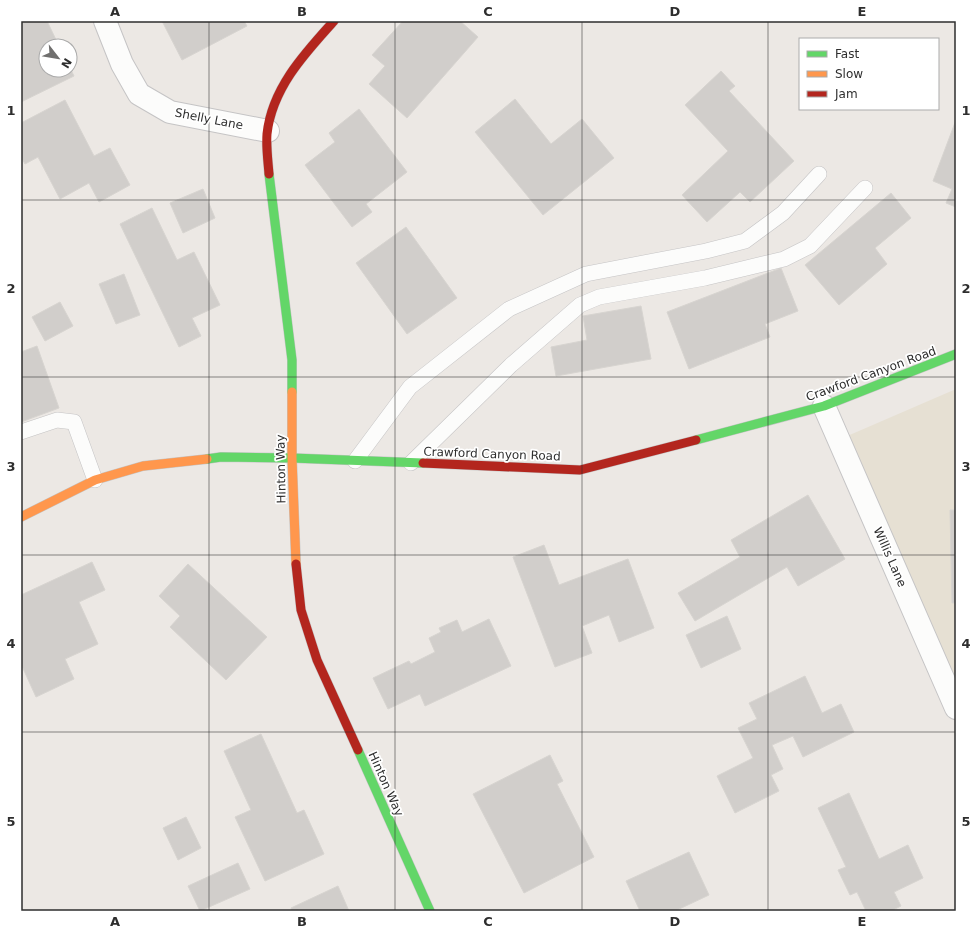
<svg xmlns="http://www.w3.org/2000/svg" width="977" height="932" font-family="'DejaVu Sans',sans-serif">
  <style>
    .education { fill: #e6e0d3 }
    .building { fill: #d1cecb; stroke: #d7d4d0 }
    .lines { fill: none; stroke-linecap: round; stroke-linejoin: round }
    .lane-casing { stroke: #c5c4c5; stroke-width: 16 }
    .street-casing { stroke: #c5c4c5; stroke-width: 24 }
    .fast-casing { stroke: #c5c4c5; stroke-width: 10 }
    .slow-casing { stroke: #c5c4c5; stroke-width: 10 }
    .jam-casing { stroke: #c5c4c5; stroke-width: 10 }
    .lane { stroke: #fcfcfb; stroke-width: 15 }
    .street { stroke: #fcfcfb; stroke-width: 22 }
    .fast { stroke: #63d668; stroke-width: 9 }
    .slow { stroke: #ff974d; stroke-width: 9 }
    .jam { stroke: #b3261e; stroke-width: 9 }
    .grid { fill: none; stroke: #2e2e2e; stroke-width: 1; stroke-opacity: 0.55 }
    .labels { text-anchor: middle; dominant-baseline: central; stroke-width: 3.5; stroke-linejoin: round; paint-order: stroke }
    .street-label { font-size: 12px; fill: #2e2e2e; stroke: #fff }
    .neatline { fill: none; stroke: #2e2e2e; stroke-width: 1.5 }
    .grid-label { font-size: 13px; text-anchor: middle; font-weight: bold; fill: #2e2e2e }
  </style>
  <rect width="100%" height="100%" fill="#ece8e4"/>
  <!-- education -->
  <path class="education" d="M 956,389 L 956,688 L 845,437 Z"/>
  <!-- building -->
  <path class="building" d="M 21,21 L 47,21 L 59,46 L 46,46 L 46,70 L 70,70 L 70,68 L 74,76 L 21,102 Z
    M 162,21 L 244,21 L 247,26 L 182,60 Z
    M 403,21 L 460,21 L 478,37 L 407,118 L 369,84 L 385,66 L 372,55 Z
    M 721,71 L 735,86 L 729,91 L 794,161 L 750,202 L 740,192 L 707,222 L 682,195 L 728,151 L 685,105 Z
    M 515,99 L 551,144 L 582,119 L 614,158 L 543,215 L 475,132 Z
    M 65,100 L 94,156 L 110,148 L 130,185 L 99,202 L 89,183 L 60,199 L 38,157 L 25,164 L 21,157 L 21,123 Z
    M 359,109 L 407,172 L 366,204 L 372,212 L 352,227 L 305,165 L 335,142 L 329,133 Z
    M 956,120 L 956,207 L 946,203 L 952,189 L 933,181 Z
    M 203,189 L 215,218 L 183,233 L 170,203 Z
    M 891,193 L 911,218 L 875,248 L 887,264 L 839,305 L 805,265 Z
    M 152,208 L 177,260 L 194,252 L 220,305 L 192,318 L 201,336 L 179,347 L 120,224 Z
    M 406,227 L 457,298 L 407,334 L 356,263 Z
    M 781,268 L 798,311 L 765,324 L 770,337 L 689,369 L 667,312 Z
    M 124,274 L 140,315 L 116,324 L 99,284 Z
    M 60,302 L 73,326 L 45,341 L 32,317 Z
    M 641,306 L 651,359 L 556,376 L 551,347 L 587,340 L 583,316 Z
    M 37,346 L 59,408 L 21,422 L 21,352 Z
    M 808,495 L 845,559 L 798,586 L 787,567 L 695,621 L 678,593 L 740,557 L 731,540 Z
    M 950,510 L 956,510 L 956,603 L 952,603 Z
    M 544,545 L 559,585 L 628,559 L 654,628 L 619,642 L 609,615 L 582,626 L 592,653 L 555,667 L 513,557 Z
    M 92,562 L 105,590 L 79,602 L 98,644 L 65,659 L 74,679 L 36,697 L 21,664 L 21,595 Z
    M 188,564 L 267,637 L 226,680 L 170,627 L 180,616 L 159,596 Z
    M 727,616 L 741,649 L 701,668 L 686,635 Z
    M 489,619 L 511,666 L 425,706 L 420,694 L 388,709 L 373,678 L 409,661 L 411,664 L 435,652 L 429,638 L 441,632 L 439,628 L 457,620 L 462,632 Z
    M 805,676 L 822,713 L 841,704 L 854,732 L 803,757 L 793,736 L 772,745 L 783,769 L 771,775 L 779,791 L 735,813 L 717,776 L 753,758 L 738,728 L 757,719 L 749,703 Z
    M 261,734 L 297,813 L 304,810 L 324,854 L 265,881 L 235,817 L 251,810 L 224,751 Z
    M 550,755 L 563,781 L 557,784 L 594,857 L 524,893 L 473,794 Z
    M 849,793 L 879,859 L 908,845 L 923,878 L 894,892 L 901,906 L 891,911 L 866,911 L 857,892 L 850,895 L 838,870 L 846,867 L 818,808 Z
    M 186,817 L 201,848 L 178,860 L 163,828 Z
    M 689,852 L 709,895 L 675,911 L 640,911 L 626,881 Z
    M 238,863 L 250,889 L 200,911 L 188,886 Z
    M 338,886 L 349,911 L 292,911 L 291,908 Z"/>
  <g class="lines">
    <defs>
      <path id="lane" d="M 21,432 L 57,420 L 74,422 L 95,480
        M 355,461 L 410,387 L 509,309 L 586,274 L 706,251 L 745,241 L 783,213 L 819,174
        M 411,463 L 511,365 L 580,305 L 599,297 L 705,278 L 784,259 L 810,246 L 865,188"/>
      <path id="street" d="M 105,21 L 122,64 L 139,94 L 170,112 L 268,131
        M 824,406 L 956,708"/>
      <path id="fast" d="M 269,174 L 292,360 L 292,392
        M 696,440 L 824,406 L 956,354
        M 207,459 L 221,457 L 292,458 L 423,463
        M 358,750 L 430,911"/>
      <path id="slow" d="M 292,392 L 292,458 L 296,564
        M 21,517 L 95,480 L 143,466 L 207,459"/>
      <path id="jam" d="M 269,174 C 268,161 266,147 267,134 C 272,88 305,53 334,21
        M 423,463 L 580,470 L 696,440
        M 296,564 L 301,610 L 317,660 L 358,750"/>
    </defs>
    <!-- lane casing -->
    <use href="#lane" class="lane-casing"/>
    <!-- street casing -->
    <use href="#street" class="street-casing"/>
    <!-- fast casing -->
    <use href="#fast" class="fast-casing"/>
    <!-- slow casing -->
    <use href="#slow" class="slow-casing"/>
    <!-- jam casing -->
    <use href="#jam" class="jam-casing"/>
    <!-- lane -->
    <use href="#lane" class="lane"/>
    <!-- street -->
    <use href="#street" class="street"/>
    <!-- fast -->
    <use href="#fast" class="fast"/>
    <!-- slow -->
    <use href="#slow" class="slow"/>
    <!-- jam -->
    <use href="#jam" class="jam"/>
  </g>
  <!-- grid -->
  <path class="grid" d="M 209,21 L 209,911M 395,21 L 395,911M 582,21 L 582,911M 768,21 L 768,911M 21,200 L 956,200M 21,377 L 956,377M 21,555 L 956,555M 21,732 L 956,732"/>
  <g class="labels">
    <!-- street labels -->
    <g class="street-label">
      <text transform="translate(209 119) rotate(11)">Shelly Lane</text>
      <text transform="translate(871 374) rotate(-20)">Crawford Canyon Road</text>
      <text transform="translate(492 454) rotate(2)">Crawford Canyon Road</text>
      <text transform="translate(281 469) rotate(-91)">Hinton Way</text>
      <text transform="translate(890 557) rotate(66)">Willis Lane</text>
      <text transform="translate(386 784) rotate(66)">Hinton Way</text>
    </g>
  </g>
  <!-- border -->
  <rect width="977" height="932" fill="none" stroke="#ffffff" stroke-width="44"/>
  <!-- legend -->
  <rect x="799" y="38" width="140" height="72" fill="#ffffff" stroke="#ababab"/>
  <rect x="807" y="51" width="20" height="6" fill="#63d668" stroke="#ababab"/>
  <text x="835" y="58" font-size="12" fill="#2e2e2e">Fast</text>
  <rect x="807" y="71" width="20" height="6" fill="#ff974d" stroke="#ababab"/>
  <text x="835" y="78" font-size="12" fill="#2e2e2e">Slow</text>
  <rect x="807" y="91" width="20" height="6" fill="#b3261e" stroke="#ababab"/>
  <text x="835" y="98" font-size="12" fill="#2e2e2e">Jam</text>
  <!-- north arrow -->
  <g transform="translate(58 58) rotate(121)"><circle r="19" fill="#ffffff" stroke="#ababab"/>
  <path d="M0-3L7 15L0 10L-7 15Z" fill="#706f6e"/>
  <text y="-6" font-size="11" font-weight="bold" text-anchor="middle" fill="#2e2e2e">N</text>
  </g>
  <rect x="22" y="22" width="933" height="888" class="neatline"/>
  <g class="grid-label">
    <text x="115" y="16">A</text>
    <text x="302" y="16">B</text>
    <text x="488" y="16">C</text>
    <text x="675" y="16">D</text>
    <text x="862" y="16">E</text>
    <text x="11" y="115">1</text>
    <text x="966" y="115">1</text>
    <text x="11" y="293">2</text>
    <text x="966" y="293">2</text>
    <text x="11" y="471">3</text>
    <text x="966" y="471">3</text>
    <text x="11" y="648">4</text>
    <text x="966" y="648">4</text>
    <text x="11" y="826">5</text>
    <text x="966" y="826">5</text>
    <text x="115" y="926">A</text>
    <text x="302" y="926">B</text>
    <text x="488" y="926">C</text>
    <text x="675" y="926">D</text>
    <text x="862" y="926">E</text>
  </g>
</svg>
